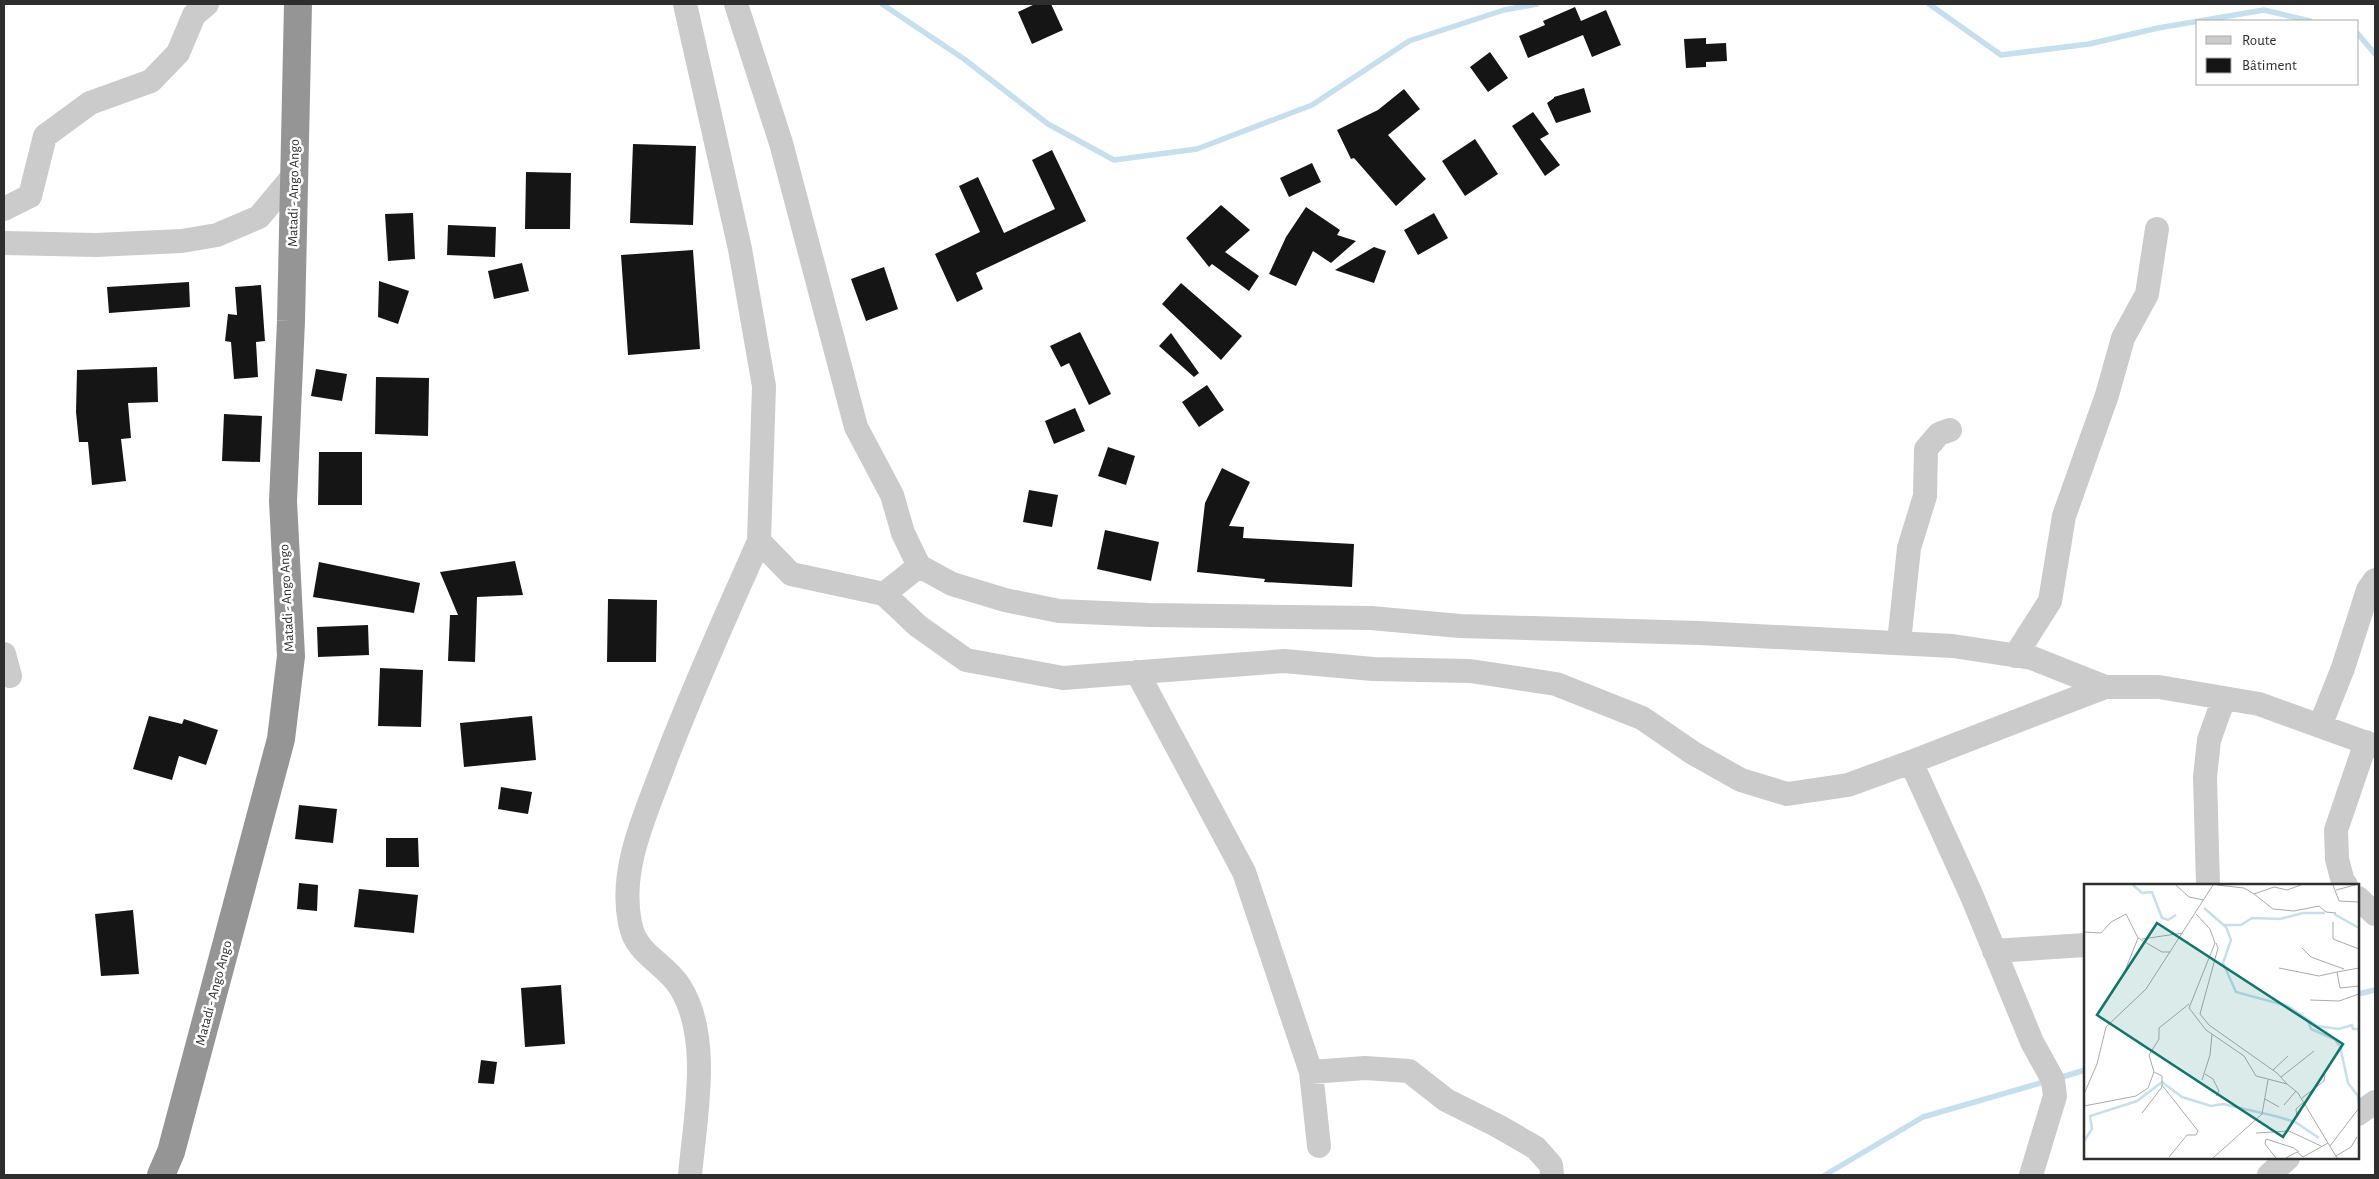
<svg xmlns="http://www.w3.org/2000/svg" width="2379" height="1179" font-family="'Alegreya Sans',sans-serif">
  <style>
    .lines { fill: none; stroke-linecap: round; stroke-linejoin: round }
    .stream { stroke: #c5dfee; stroke-width: 5.5 }
    .building { fill: #151515 }
    .minor { stroke: #cbcbcb; stroke-width: 24 }
    .highway { stroke: #959595; stroke-width: 28 }
    .labels { text-anchor: middle; dominant-baseline: central; stroke-width: 5; stroke-linejoin: round; paint-order: stroke }
    .street-label { font-size: 14px; fill: #2e2e2e; stroke: #fff }
    .inset-river { fill: none; stroke: #c5dfee; stroke-width: 2.5 }
    .inset-road { fill: none; stroke: #ababab; stroke-width: 1 }
    .view { fill: #0f766e; fill-opacity: 0.15; stroke: #0f766e; stroke-width: 2.5 }
    .inset-edge { fill: none; stroke: #2e2e2e; stroke-width: 2.5 }
  </style>
  <rect width="100%" height="100%" fill="#fff"/>
  <g class="lines">
    <!-- stream -->
    <path class="stream" d="M 882,4 L 964,59 L 1048,124 L 1114,160 L 1197,149 L 1312,105 L 1409,41 L 1504,10 L 1537,4
      M 1929,4 L 2001,55 L 2089,44 L 2158,28 L 2264,10 L 2310,21
      M 2358,34 L 2375,54
      M 2358,994 L 2375,990
      M 2059,1078 L 2085,1070
      M 1825,1175 L 1923,1117 L 2047,1081"/>
  </g>
  <!-- building -->
  <path class="building" d="M 1035,4 L 1051,4 L 1063,30 L 1032,44 L 1018,12 Z
    M 1575,7 L 1581,21 L 1606,10 L 1621,45 L 1592,57 L 1583,35 L 1528,58 L 1519,36 L 1545,25 L 1543,21 Z
    M 1706,38 L 1706,44 L 1726,43 L 1727,61 L 1706,62 L 1706,67 L 1686,68 L 1684,39 Z
    M 1490,52 L 1508,78 L 1488,92 L 1470,67 Z
    M 1584,88 L 1591,112 L 1556,123 L 1547,103 L 1554,98 L 1554,97 Z
    M 1404,89 L 1420,109 L 1388,135 L 1426,179 L 1396,206 L 1354,158 L 1351,159 L 1337,130 L 1378,110 Z
    M 1533,112 L 1549,134 L 1540,139 L 1560,165 L 1545,176 L 1512,126 Z
    M 1475,139 L 1498,174 L 1465,196 L 1442,161 Z
    M 633,144 L 696,146 L 693,225 L 630,223 Z
    M 1052,150 L 1086,221 L 976,273 L 983,289 L 957,302 L 935,254 L 980,232 L 959,186 L 978,177 L 1004,233 L 1055,209 L 1032,160 Z
    M 1312,163 L 1321,182 L 1289,197 L 1280,178 Z
    M 526,172 L 571,173 L 570,229 L 525,229 Z
    M 1221,205 L 1250,230 L 1225,252 L 1259,276 L 1249,291 L 1212,264 L 1209,267 L 1186,238 Z
    M 1306,207 L 1340,230 L 1337,235 L 1356,241 L 1331,263 L 1313,251 L 1296,286 L 1269,274 L 1286,237 Z
    M 413,213 L 415,259 L 388,261 L 385,214 Z
    M 1434,213 L 1448,238 L 1418,255 L 1404,230 Z
    M 448,225 L 496,227 L 495,257 L 447,255 Z
    M 1374,247 L 1386,251 L 1374,283 L 1335,270 Z
    M 693,250 L 700,349 L 628,355 L 621,255 Z
    M 522,263 L 529,291 L 494,299 L 488,271 Z
    M 884,267 L 898,309 L 866,321 L 851,279 Z
    M 379,281 L 409,291 L 398,324 L 378,317 Z
    M 189,282 L 190,307 L 109,313 L 107,287 Z
    M 1181,283 L 1242,336 L 1221,360 L 1162,304 Z
    M 261,285 L 265,341 L 256,342 L 258,377 L 234,379 L 231,342 L 225,341 L 228,314 L 237,315 L 235,287 Z
    M 1080,332 L 1111,394 L 1089,405 L 1069,363 L 1061,367 L 1050,346 Z
    M 1171,333 L 1199,373 L 1194,377 L 1159,346 Z
    M 157,367 L 158,402 L 128,403 L 131,438 L 121,439 L 126,481 L 92,485 L 88,442 L 79,442 L 76,412 L 77,370 Z
    M 316,369 L 347,374 L 342,401 L 311,396 Z
    M 376,377 L 429,378 L 428,436 L 375,434 Z
    M 1207,385 L 1224,410 L 1199,427 L 1182,402 Z
    M 1075,408 L 1085,431 L 1054,444 L 1045,421 Z
    M 224,414 L 262,416 L 260,462 L 222,461 Z
    M 1108,447 L 1135,456 L 1126,485 L 1098,476 Z
    M 319,452 L 362,452 L 362,505 L 318,505 Z
    M 1222,468 L 1250,482 L 1229,526 L 1244,527 L 1243,538 L 1354,544 L 1352,587 L 1264,582 L 1265,579 L 1197,572 L 1205,503 Z
    M 1029,490 L 1058,495 L 1052,527 L 1023,522 Z
    M 1105,530 L 1159,542 L 1151,581 L 1097,569 Z
    M 515,561 L 523,595 L 477,597 L 475,662 L 448,661 L 450,615 L 458,615 L 440,572 Z
    M 319,562 L 420,583 L 414,613 L 313,597 Z
    M 608,599 L 657,600 L 656,662 L 607,662 Z
    M 368,625 L 369,655 L 318,657 L 317,627 Z
    M 380,668 L 423,670 L 421,727 L 378,726 Z
    M 149,716 L 182,724 L 184,719 L 218,730 L 206,765 L 179,756 L 172,780 L 133,769 Z
    M 532,716 L 536,760 L 464,767 L 460,723 Z
    M 501,787 L 532,792 L 528,814 L 498,809 Z
    M 299,805 L 337,809 L 333,843 L 295,839 Z
    M 386,838 L 418,838 L 419,867 L 386,867 Z
    M 299,883 L 318,885 L 317,911 L 297,909 Z
    M 359,889 L 418,895 L 414,933 L 354,927 Z
    M 133,910 L 139,974 L 101,976 L 95,914 Z
    M 561,985 L 565,1044 L 525,1047 L 521,988 Z
    M 481,1060 L 497,1062 L 494,1084 L 478,1083 Z"/>
  <g class="lines">
    <!-- minor -->
    <path class="minor" d="M 685,4 L 740,249 L 764,386 L 759,541 L 791,574 L 884,594 L 918,626 L 966,660 L 1063,678 L 1284,661 L 1373,669 L 1470,671 L 1556,684 L 1642,718 L 1693,753 L 1741,780 L 1787,794 L 1848,785 L 1911,762 L 2105,687 L 2159,687 L 2259,704 L 2375,746
      M 736,4 L 781,143 L 856,427 L 892,495 L 903,533 L 919,566 L 952,584 L 1005,600 L 1059,611 L 1150,615 L 1371,618 L 1460,626 L 1699,633 L 1953,646 L 2032,658 L 2105,687
      M 4,209 L 30,196 L 45,136 L 90,103 L 151,81 L 178,53 L 194,15 L 207,4
      M 4,243 L 96,245 L 182,241 L 217,235 L 259,217 L 294,175
      M 884,594 L 919,566
      M 1899,642 L 1909,548 L 1925,496 L 1926,449 L 1939,434 L 1950,430
      M 4,654 L 10,676
      M 2015,656 L 2050,601 L 2064,516 L 2107,395 L 2123,338 L 2147,294 L 2157,229
      M 1137,672 L 1244,872 L 1311,1072 L 1319,1146
      M 2320,726 L 2343,668 L 2368,590 L 2375,580
      M 1911,762 L 1971,894 L 2032,1042 L 2053,1080 L 2055,1096 L 2031,1175
      M 2208,885 L 2205,777 L 2209,740 L 2224,698
      M 2346,885 L 2343,882 L 2337,859 L 2336,830 L 2366,742
      M 2358,898 L 2375,914
      M 1994,951 L 2085,945
      M 1311,1072 L 1365,1068 L 1409,1071 L 1446,1100 L 1498,1126 L 1536,1148 L 1551,1165 L 1552,1175
      M 2358,1114 L 2375,1102
      M 690,1175 C 695,1118 712,1037 680,987 C 665,962 636,956 630,923 C 619,869 645,816 663,767 C 692,690 726,616 759,541
      M 2269,1175 L 2288,1158"/>
    <!-- highway -->
    <path class="highway" d="M 161,1175 L 171,1152 L 281,739 L 291,656 L 283,501 L 291,321 L 298,4"/>
  </g>
  <g class="labels">
    <!-- street labels -->
    <g class="street-label">
      <text transform="translate(294 193) rotate(-89)">Matadi - Ango Ango</text>
      <text transform="translate(287 598) rotate(-93)">Matadi - Ango Ango</text>
      <text transform="translate(214 993) rotate(-75)">Matadi - Ango Ango</text>
    </g>
  </g>
  <!-- overview -->
  <g transform="translate(2084 884)">
    <rect width="275" height="275" fill="#fff"/>
    <path class="inset-river" d="M 49,1 L 58,9 L 68,8 L 78,34 L 84,36 L 92,31M 120,24 L 142,43 L 147,56 L 139,79 L 152,108 L 204,122 L 233,142 L 255,145 L 268,141 L 269,145 L 275,145M 250,30 L 275,44M 140,41 L 157,41 L 168,34 L 196,35 L 219,29 L 241,29M 224,137 L 227,145 L 250,155 L 256,162 L 264,199 L 274,212 L 275,224M 0,257 L 8,245 L 6,232 L 53,217 L 78,198 L 98,213 L 127,222 L 139,220 L 191,232 L 211,238 L 235,254"/>
    <path class="inset-road" d="M 92,1 L 105,13 L 120,16M 133,1 L 160,4 L 170,10 L 190,3 L 203,6 L 217,1M 249,1 L 255,17 L 275,18M 252,6 L 271,1M 170,10 L 189,25 L 210,27 L 235,22 L 242,28 L 252,29M 112,30 L 126,45 L 131,59 L 105,124 L 122,146 L 160,172 L 172,192 L 203,200 L 214,209 L 253,274M 249,38 L 249,55 L 275,65M 0,48 L 17,49 L 27,38 L 42,30 L 54,54 L 78,68 L 86,68M 58,55 L 99,49M 132,59 L 134,64 L 116,130 L 125,141 L 193,189 L 203,200M 218,64 L 227,73 L 260,85M 195,84 L 235,92 L 253,88M 275,84 L 253,88 L 256,104 L 275,102M 39,92 L 54,54M 226,116 L 255,117 L 275,110M 189,186 L 204,172M 121,190 L 129,195 L 135,207 L 132,212M 197,193 L 230,167M 118,196 L 126,171 L 128,150M 78,201 L 114,247 L 112,251 L 103,251 L 85,273M 0,210 L 13,180 L 22,143 L 62,105 L 129,1M 218,214 L 240,197 L 241,191M 181,215 L 195,223M 200,221 L 212,207M 0,222 L 52,212 L 64,204 L 70,188 L 65,171 L 75,155 L 75,144 L 105,120M 58,229 L 78,203 L 78,192 L 70,188M 213,234 L 212,225 L 220,218M 172,249 L 205,247 L 237,262M 246,262 L 275,224M 252,272 L 267,263 L 273,253M 129,274 L 178,230 L 184,196M 192,274 L 181,260 L 182,255 L 210,264 L 215,268M 202,274 L 213,268 L 219,273 L 244,259"/>
    <path class="view" d="M 73,39 L 259,160 L 199,253 L 13,131 Z"/>
    <rect width="275" height="275" class="inset-edge"/>
  </g>
  <!-- border -->
  <rect width="2379" height="1179" fill="none" stroke="#2e2e2e" stroke-width="10"/>
  <!-- legend -->
  <rect x="2196" y="20" width="162" height="65" fill="#ffffff" stroke="#ababab"/>
  <rect x="2206" y="36" width="25" height="8" fill="#cbcbcb" stroke="#ababab"/>
  <text x="2242" y="45" font-size="15" fill="#2e2e2e">Route</text>
  <rect x="2206" y="58" width="25" height="15" fill="#151515" stroke="#ababab"/>
  <text x="2242" y="70" font-size="15" fill="#2e2e2e">Bâtiment</text>
</svg>
